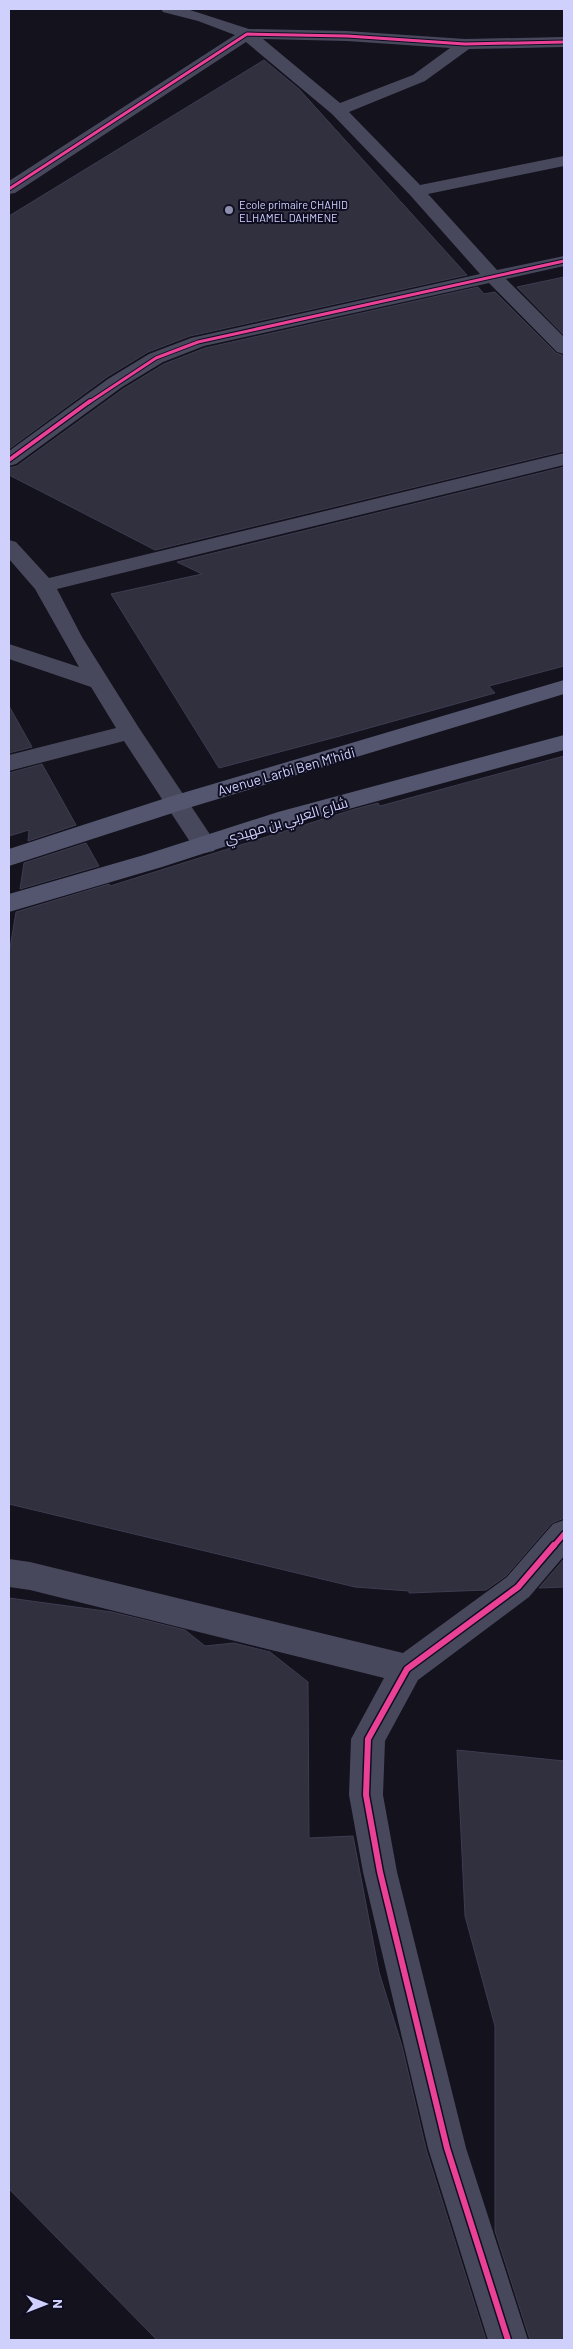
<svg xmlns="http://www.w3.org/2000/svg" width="573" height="2349" font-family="Barlow,Cairo,sans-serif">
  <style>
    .building { fill: #31303f; stroke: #3e3c50 }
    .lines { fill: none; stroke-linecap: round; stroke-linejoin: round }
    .minor { fill: #48485d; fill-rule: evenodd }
    .secondary { fill: #54566f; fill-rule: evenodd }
    .cycleway-far3-casing { stroke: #0f0e21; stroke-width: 5 }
    .cycleway-far2-casing { stroke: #0f0e21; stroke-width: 6 }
    .cycleway-far1-casing { stroke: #0f0e21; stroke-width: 8 }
    .cycleway-casing { stroke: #0f0e21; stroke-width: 9 }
    .cycleway-far3 { stroke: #ea4096; stroke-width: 3 }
    .cycleway-far2 { stroke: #ea4096; stroke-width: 4 }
    .cycleway-far1 { stroke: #ea4096; stroke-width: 5 }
    .cycleway { stroke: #ea4096; stroke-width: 6 }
    .poi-dot { fill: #8e8eaf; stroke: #0f0e21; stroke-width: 2 }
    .labels { text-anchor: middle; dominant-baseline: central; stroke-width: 4; stroke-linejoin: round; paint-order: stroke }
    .far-poi-label { font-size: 11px; fill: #d0d0fd; stroke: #0f0e21; text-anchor: start }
    .street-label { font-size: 14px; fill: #d0d0fd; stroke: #0f0e21 }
  </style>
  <rect width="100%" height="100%" fill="#13121d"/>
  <!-- building -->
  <path class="building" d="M 264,60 L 299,89 L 467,275 L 190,336 L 148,352 L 107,377 L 9,449 L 9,216 Z
    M 564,277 L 564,335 L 517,287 Z
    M 478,287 L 484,294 L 495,292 L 556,353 L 564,356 L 564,451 L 155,550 L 9,475 L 9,468 L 17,466 L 123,389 L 164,364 L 205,348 Z
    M 564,467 L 564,666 L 489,686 L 495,693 L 340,736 L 219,768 L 111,594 L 202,574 L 177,562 Z
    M 9,706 L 32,747 L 9,753 Z
    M 564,756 L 564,1518 L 552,1523 L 506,1576 L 486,1590 L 409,1593 L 409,1591 L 355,1587 L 9,1504 L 9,954 L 16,912 L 109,884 L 110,886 L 355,809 L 378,803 L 380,806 Z
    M 42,764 L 76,825 L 28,841 L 29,830 L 9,836 L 9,773 Z
    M 86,843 L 99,866 L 20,889 L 24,863 Z
    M 564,1559 L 564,1587 L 539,1588 Z
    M 9,1598 L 112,1612 L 185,1630 L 205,1646 L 234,1643 L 270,1652 L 308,1682 L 309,1838 L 353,1836 L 379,1972 L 402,2046 L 426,2149 L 486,2340 L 157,2340 L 9,2189 Z
    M 457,1750 L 564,1761 L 564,2340 L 530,2340 L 495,2231 L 495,2026 L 465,1916 Z"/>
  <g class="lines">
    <!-- minor -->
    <path class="minor" d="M 161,9 L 187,9 L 249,29 L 347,31 L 465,39 L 564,37 L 564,47 L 469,49 L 425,81 L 349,112 L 420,185 L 564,156 L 564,166 L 428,194 L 497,270 L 564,256 L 564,266 L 506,279 L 564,337 L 564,354 L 557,352 L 489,283 L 204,346 L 163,362 L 122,387 L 16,464 L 9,466 L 9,451 L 108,379 L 149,354 L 191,338 L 480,274 L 410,195 L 332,114 L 246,42 L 15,193 L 9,194 L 9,181 L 235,35 L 198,21 L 163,12 ZM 263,39 L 347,41 L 450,48 L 413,75 L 340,103 Z
      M 564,453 L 564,465 L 57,589 L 82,637 L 139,728 L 217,845 L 214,851 L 205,853 L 196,851 L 124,741 L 9,771 L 9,755 L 116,728 L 91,687 L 9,659 L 9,644 L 79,667 L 35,589 L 9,559 L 9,540 L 16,542 L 49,578 Z
      M 564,1520 L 564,1556 L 529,1597 L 418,1680 L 385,1741 L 383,1795 L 397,1872 L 466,2148 L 528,2340 L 488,2340 L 428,2148 L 363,1872 L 349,1795 L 351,1739 L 384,1678 L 30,1590 L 9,1587 L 9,1559 L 30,1562 L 403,1653 L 507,1577 L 553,1524 Z"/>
    <!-- secondary -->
    <path class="secondary" d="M 564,680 L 564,694 L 185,809 L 9,866 L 9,849 L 169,797 Z
      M 564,735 L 564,750 L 294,824 L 162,867 L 9,912 L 9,894 L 144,855 L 278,812 Z"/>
    <defs>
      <path id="cycleway-far3" d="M 9,189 L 247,34 L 347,36 L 465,44 L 564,42
        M 88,403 L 156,358 L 198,342 L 564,261"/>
      <path id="cycleway-far2" d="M 9,460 L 90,401"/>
      <path id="cycleway-far1" d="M 553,1547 L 564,1534"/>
      <path id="cycleway" d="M 508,2340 L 447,2148 L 380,1872 L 366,1795 L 368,1739 L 407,1669 L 518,1587 L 554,1545"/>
    </defs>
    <!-- cycleway-far3 casing -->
    <use href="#cycleway-far3" class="cycleway-far3-casing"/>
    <!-- cycleway-far2 casing -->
    <use href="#cycleway-far2" class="cycleway-far2-casing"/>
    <!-- cycleway-far1 casing -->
    <use href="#cycleway-far1" class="cycleway-far1-casing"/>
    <!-- cycleway casing -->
    <use href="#cycleway" class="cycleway-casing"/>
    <!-- cycleway-far3 -->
    <use href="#cycleway-far3" class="cycleway-far3"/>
    <!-- cycleway-far2 -->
    <use href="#cycleway-far2" class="cycleway-far2"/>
    <!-- cycleway-far1 -->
    <use href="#cycleway-far1" class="cycleway-far1"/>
    <!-- cycleway -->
    <use href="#cycleway" class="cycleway"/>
  </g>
  <!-- markers -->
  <circle class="poi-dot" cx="229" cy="210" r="5"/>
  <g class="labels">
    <!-- far-poi labels -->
    <g class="far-poi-label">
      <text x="239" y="204">Ecole primaire CHAHID<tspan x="239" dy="13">ELHAMEL DAHMENE</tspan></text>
    </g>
    <!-- street labels -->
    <g class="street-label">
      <text transform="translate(286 771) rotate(-16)">Avenue Larbi Ben M'hidi</text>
      <text transform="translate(286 820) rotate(-17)">شارع العربي بن مهيدي</text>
    </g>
  </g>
  <!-- border -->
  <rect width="573" height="2349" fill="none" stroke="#d0d0fd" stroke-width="20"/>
  <!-- north arrow -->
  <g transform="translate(45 2304) rotate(90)" stroke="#0f0e21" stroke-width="4" paint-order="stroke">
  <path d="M0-4L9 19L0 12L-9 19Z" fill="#d0d0fd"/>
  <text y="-8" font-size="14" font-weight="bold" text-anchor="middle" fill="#d0d0fd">N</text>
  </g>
</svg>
